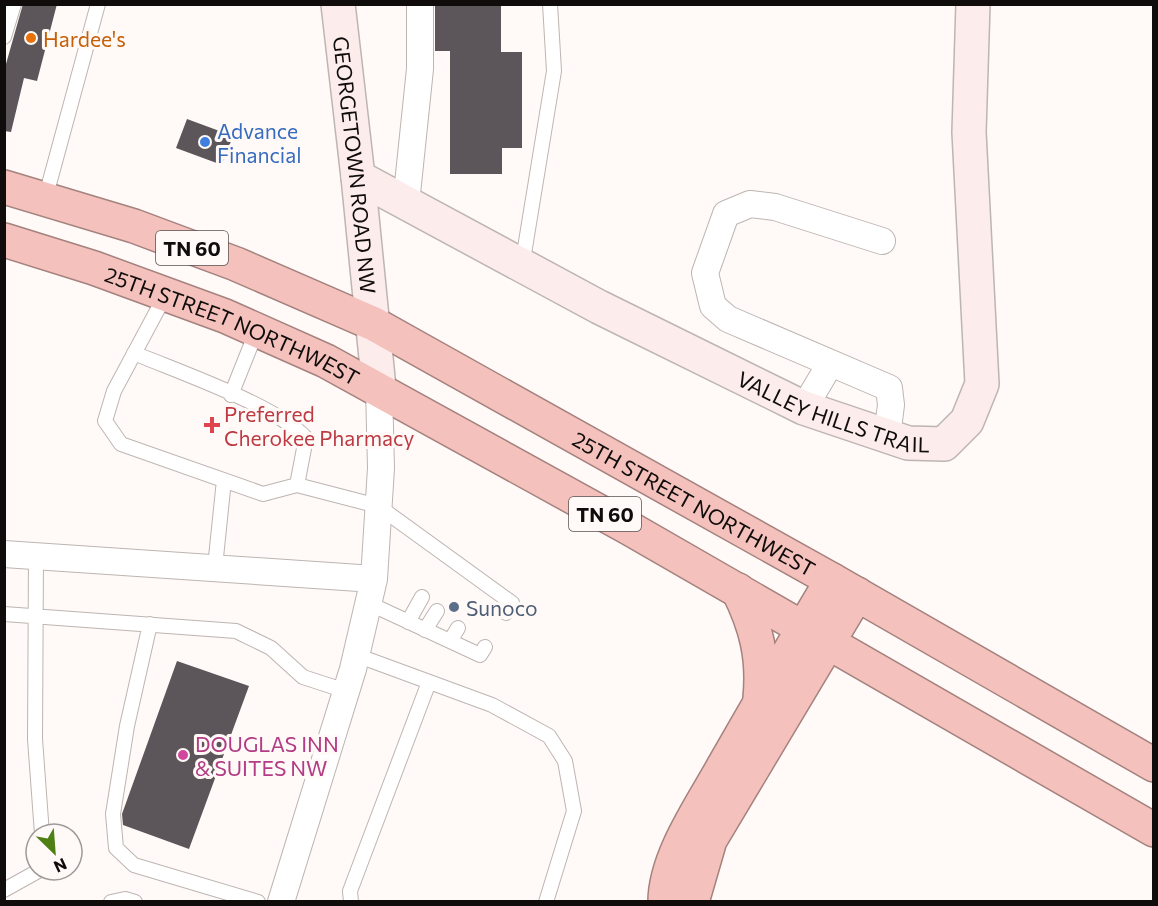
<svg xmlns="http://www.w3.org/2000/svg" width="1158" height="906" font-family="Commissioner,sans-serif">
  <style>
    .building { fill: #5c565a }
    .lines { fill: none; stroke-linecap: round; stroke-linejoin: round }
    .lane-casing { stroke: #bdb5b1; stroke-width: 16 }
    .street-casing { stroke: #bdb5b1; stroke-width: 28 }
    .secondary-casing { stroke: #bdb5b1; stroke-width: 36 }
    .highway-casing { stroke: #a4827e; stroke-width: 36 }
    .lane { stroke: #fff; stroke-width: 14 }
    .street { stroke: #fff; stroke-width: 26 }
    .secondary { stroke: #fceceb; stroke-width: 33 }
    .highway { stroke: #f4c1bc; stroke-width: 33 }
    .food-dot { fill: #e8710a; stroke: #fff9f7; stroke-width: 2 }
    .shop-dot { fill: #3f7fe0; stroke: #fff9f7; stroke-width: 2 }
    .health-dot { fill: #e0444e; stroke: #fff9f7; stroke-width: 2 }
    .service-dot { fill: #5c6f8a; stroke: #fff9f7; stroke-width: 2 }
    .hotel-dot { fill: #d1479c; stroke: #fff9f7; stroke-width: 2 }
    .labels { text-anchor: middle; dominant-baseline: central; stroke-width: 6; stroke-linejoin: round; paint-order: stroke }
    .shield { fill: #fff9f7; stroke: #575352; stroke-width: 1.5 }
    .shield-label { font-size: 20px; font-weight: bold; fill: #0f0c0b }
    .food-label { font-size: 21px; fill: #c56008; stroke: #fff9f7; text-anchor: start }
    .shop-label { font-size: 21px; fill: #366cbe; stroke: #fff9f7; text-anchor: start }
    .street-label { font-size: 21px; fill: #0f0c0b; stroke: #fff9f7 }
    .health-label { font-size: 21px; fill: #be3a42; stroke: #fff9f7; text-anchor: start }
    .service-label { font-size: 21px; fill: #4e5e75; stroke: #fff9f7; text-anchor: start }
    .hotel-label { font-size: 21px; fill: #b23c85; stroke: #fff9f7; text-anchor: start }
  </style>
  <rect width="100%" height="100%" fill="#fff9f7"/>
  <!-- building -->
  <path class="building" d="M 23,4 L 57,4 L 37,81 L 24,78 L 11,132 L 4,131 L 4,71 Z
    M 435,4 L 501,4 L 501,52 L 522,52 L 522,148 L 502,148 L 502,174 L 450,174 L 450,51 L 435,51 Z
    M 187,119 L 233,136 L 222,165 L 176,148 Z
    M 177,661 L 249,686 L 189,849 L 123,825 L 122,814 Z"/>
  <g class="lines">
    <defs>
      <path id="lane" d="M 4,37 L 14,4
        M 45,199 L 98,4
        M 522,266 L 554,71 L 550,4
        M 166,294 L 114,391 L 105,421 L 121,444 L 263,494 L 297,485 L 378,506 L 512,603 L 506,613
        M 134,353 C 179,372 275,405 306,438 L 297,485
        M 231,395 L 257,330
        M 36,556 L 35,739 L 42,834
        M 215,567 L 224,480
        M 368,603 L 480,655 L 485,647
        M 4,614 L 236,631 L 271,648 L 303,677 L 346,691
        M 408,622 L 422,597
        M 150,624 L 127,726 L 113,814 L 116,848 L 134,865 L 258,902
        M 425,630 L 437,611
        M 450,641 L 458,628
        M 356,655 L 492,705 L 549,736 L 565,761 L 574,811 L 546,902
        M 4,890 L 40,870
        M 111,902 L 125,899 L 135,902
        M 351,902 L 350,891 L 429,682"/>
      <path id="street" d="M 406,203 L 420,69 L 420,4
        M 882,241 L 775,207 L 750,204 L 726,214 L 705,273 L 713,306 L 728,319 L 889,388 L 891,405 L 887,436
        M 804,408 L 830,364
        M 4,554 L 374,579
        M 281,902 L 353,669 L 374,579 L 381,468 L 379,388"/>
      <g id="secondary">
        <path id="s1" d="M 338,4 L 358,177 L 379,388"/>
        <path id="s2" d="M 358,177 L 599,307 L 804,408 L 908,443 L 944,444 L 967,421 L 982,384 L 969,132 L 973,4"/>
      </g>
      <g id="highway">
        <path id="s3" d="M 4,187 L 134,226 L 236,264 L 374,324 L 832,580 L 1154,765"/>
        <path id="s4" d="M 4,240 L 94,268 L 225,316 L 326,361 L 629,528 L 1154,830"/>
        <path d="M 738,590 C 756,626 764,657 760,698"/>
        <path d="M 665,902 C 665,857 702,805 723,767 C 759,704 795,642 832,580"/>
        <path d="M 692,902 L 710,840 L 857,594"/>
      </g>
    </defs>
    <!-- lane casing -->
    <use href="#lane" class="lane-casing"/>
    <!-- street casing -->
    <use href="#street" class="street-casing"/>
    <!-- secondary casing -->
    <use href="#secondary" class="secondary-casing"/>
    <!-- highway casing -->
    <use href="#highway" class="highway-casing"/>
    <!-- lane -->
    <use href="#lane" class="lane"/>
    <!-- street -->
    <use href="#street" class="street"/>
    <!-- secondary -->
    <use href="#secondary" class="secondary"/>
    <!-- highway -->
    <use href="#highway" class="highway"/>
  </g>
  <!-- markers -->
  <circle class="food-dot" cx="31" cy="38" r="6"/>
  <circle class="shop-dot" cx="205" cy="142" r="6"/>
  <path class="health-dot" d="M209 416h6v6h6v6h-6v6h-6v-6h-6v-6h6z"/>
  <circle class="service-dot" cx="454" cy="607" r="6"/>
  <circle class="hotel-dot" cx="183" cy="755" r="6"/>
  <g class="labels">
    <!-- shield labels -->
    <g class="shield">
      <rect x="156" y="231" width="72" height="34" rx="4.5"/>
      <rect x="569" y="497" width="72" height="34" rx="4.5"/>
    </g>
    <g class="shield-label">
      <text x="192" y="248">TN 60</text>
      <text x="605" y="514">TN 60</text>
    </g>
    <!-- food labels -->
    <g class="food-label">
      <text x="43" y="38">Hardee's</text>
    </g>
    <!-- shop labels -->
    <g class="shop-label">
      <text x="217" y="130">Advance<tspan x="217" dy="24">Financial</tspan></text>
    </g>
    <!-- street labels -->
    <g class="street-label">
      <text stroke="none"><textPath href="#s1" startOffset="162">GEORGETOWN ROAD NW</textPath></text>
      <text stroke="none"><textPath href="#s4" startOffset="244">25TH STREET NORTHWEST</textPath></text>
      <text stroke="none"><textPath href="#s2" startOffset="532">VALLEY HILLS TRAIL</textPath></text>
      <text stroke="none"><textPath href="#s3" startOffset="762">25TH STREET NORTHWEST</textPath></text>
    </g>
    <!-- health labels -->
    <g class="health-label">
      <text x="224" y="413">Preferred<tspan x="224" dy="24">Cherokee Pharmacy</tspan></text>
    </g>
    <!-- service labels -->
    <g class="service-label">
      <text x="466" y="607">Sunoco</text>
    </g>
    <!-- hotel labels -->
    <g class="hotel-label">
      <text x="195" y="743">DOUGLAS INN<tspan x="195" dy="24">&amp; SUITES NW</tspan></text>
    </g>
  </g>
  <!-- border -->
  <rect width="1158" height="906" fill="none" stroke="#0f0c0b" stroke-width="12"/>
  <!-- north arrow -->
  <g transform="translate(54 852) rotate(155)"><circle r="28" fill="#fff9f7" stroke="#9f9a99" stroke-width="1.5"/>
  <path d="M0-4.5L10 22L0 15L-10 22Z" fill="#4e8013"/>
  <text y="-9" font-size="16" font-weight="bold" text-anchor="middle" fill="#0f0c0b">N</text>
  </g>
</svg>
